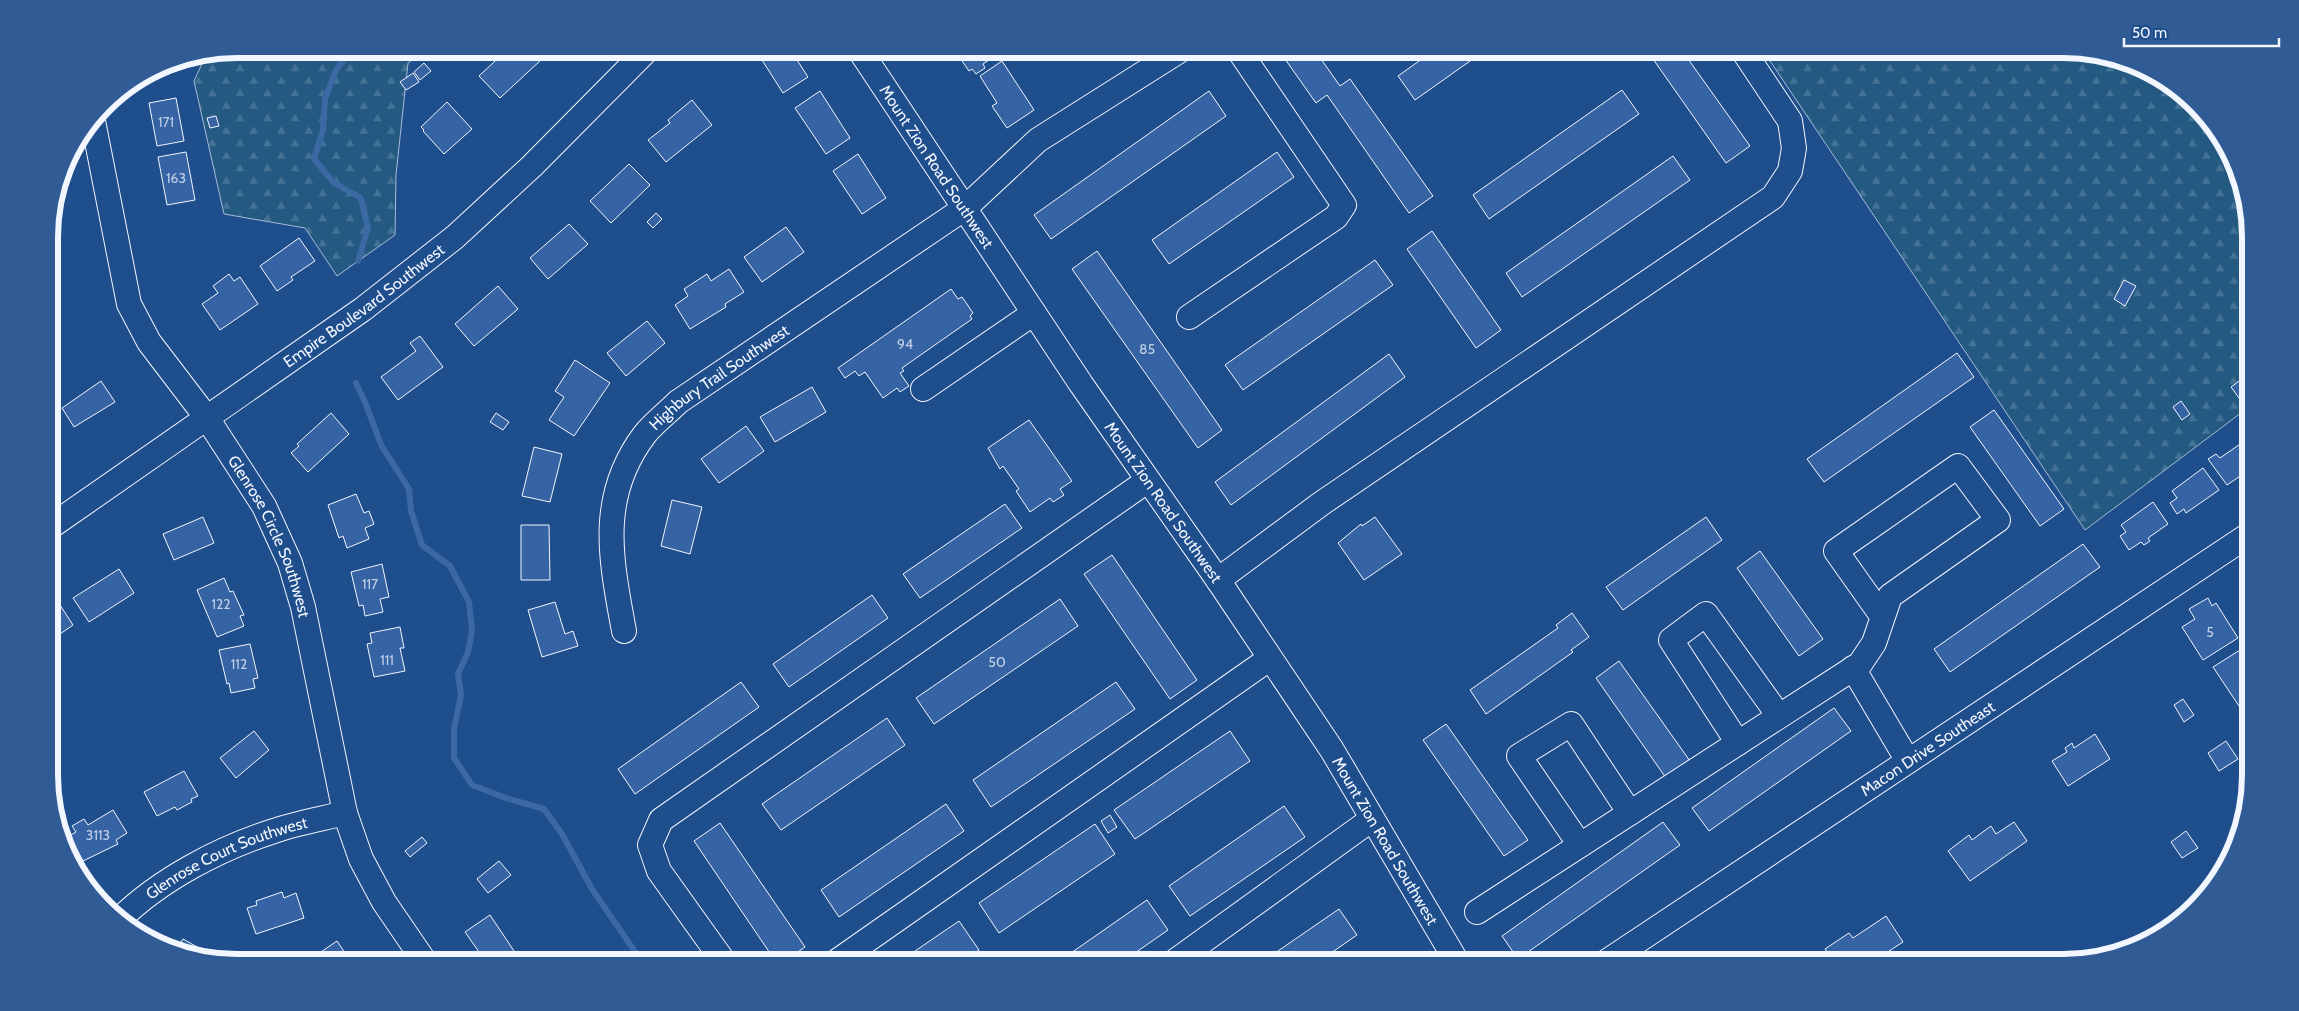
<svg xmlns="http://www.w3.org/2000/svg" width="2299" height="1011" font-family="Cabin,sans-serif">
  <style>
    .forest { fill: url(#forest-firs); stroke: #a8bbd7 }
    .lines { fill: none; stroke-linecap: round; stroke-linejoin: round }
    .stream { stroke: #3b69a3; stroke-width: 6 }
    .building { fill: #3563a3; stroke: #f2f6ff }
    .minor-casing { stroke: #f2f6ff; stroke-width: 26 }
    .minor { stroke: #1f4e8c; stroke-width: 24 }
    .labels { text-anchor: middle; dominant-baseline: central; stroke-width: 4; stroke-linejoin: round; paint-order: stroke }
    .number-label { font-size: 14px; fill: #c3d1e8 }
    .street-label { font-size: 16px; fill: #f2f6ff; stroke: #1f4e8c }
    .rim { fill: none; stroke: #f2f6ff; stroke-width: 6 }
  </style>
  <defs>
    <pattern id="forest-firs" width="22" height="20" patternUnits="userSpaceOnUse" patternTransform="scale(1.25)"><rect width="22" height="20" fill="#245a82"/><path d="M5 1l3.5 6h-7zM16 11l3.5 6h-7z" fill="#447295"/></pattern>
  </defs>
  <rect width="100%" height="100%" fill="#1f4e8c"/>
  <!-- forest -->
  <path class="forest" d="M 237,49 L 429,49 L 408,63 L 396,175 L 395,235 L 337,276 L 305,228 L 224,214 L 194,81 L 206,55 Z
    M 1762,49 L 2062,49 L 2134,63 L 2176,87 L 2212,123 L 2236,165 L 2249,212 L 2249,407 L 2085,530 Z"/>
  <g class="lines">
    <!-- stream -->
    <path class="stream" d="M 352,49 L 336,70 L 325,99 L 323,130 L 314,159 L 334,183 L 361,198 L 368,228 L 358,261
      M 356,383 L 365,402 L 381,445 L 409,489 L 411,511 L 422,545 L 450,566 L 469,602 L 472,631 L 468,652 L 458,674 L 461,695 L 454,729 L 454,758 L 472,785 L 506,798 L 544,809 L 562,834 L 592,889 L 642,962"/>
  </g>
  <!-- building -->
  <path class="building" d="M 508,49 L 530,49 L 541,60 L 500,98 L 479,76 Z
    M 755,49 L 790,49 L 808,77 L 783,93 Z
    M 954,49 L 990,49 L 995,56 L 983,64 L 985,68 L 976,74 L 972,69 L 969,71 Z
    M 1278,49 L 1314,49 L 1340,86 L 1350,79 L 1433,196 L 1409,213 L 1327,95 L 1316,103 Z
    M 1436,49 L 1487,49 L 1415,100 L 1398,76 Z
    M 1646,49 L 1681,49 L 1750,146 L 1726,163 Z
    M 1002,61 L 1034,110 L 1007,128 L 992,106 L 997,103 L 980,76 Z
    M 424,63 L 431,71 L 420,80 L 414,72 Z
    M 413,73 L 419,82 L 406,90 L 400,82 Z
    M 1622,90 L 1639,114 L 1489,219 L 1473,195 Z
    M 820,91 L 850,138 L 826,154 L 795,108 Z
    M 1209,91 L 1226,116 L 1051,239 L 1034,215 Z
    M 176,98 L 184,141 L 157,146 L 149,103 Z
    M 692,100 L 712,125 L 666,162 L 648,140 L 670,123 L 668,120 Z
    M 447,102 L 472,129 L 444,154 L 423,131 L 424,130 L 421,127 Z
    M 216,116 L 219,126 L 210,128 L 207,118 Z
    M 186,152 L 195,200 L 167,205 L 158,157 Z
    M 1277,152 L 1294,177 L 1169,264 L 1152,240 Z
    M 858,154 L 886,198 L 862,214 L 833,171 Z
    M 1673,156 L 1690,180 L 1522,297 L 1506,273 Z
    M 629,164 L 650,185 L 611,223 L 590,201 Z
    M 656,213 L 662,219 L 653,228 L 647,222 Z
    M 569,224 L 588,244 L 548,279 L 530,258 Z
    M 786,227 L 804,252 L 762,282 L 744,257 Z
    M 1432,231 L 1501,330 L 1476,348 L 1407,249 Z
    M 299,238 L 315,261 L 291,277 L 293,280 L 277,291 L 260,266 Z
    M 1097,251 L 1222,430 L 1198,448 L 1072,269 Z
    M 1375,260 L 1393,285 L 1243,390 L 1225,365 Z
    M 729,269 L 744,292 L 725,304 L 726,307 L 690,329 L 675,305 L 688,296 L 684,289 L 707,274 L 711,281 Z
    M 229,274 L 234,281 L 240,277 L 258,304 L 220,330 L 202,304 L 218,293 L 213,286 Z
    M 2124,280 L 2136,286 L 2125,306 L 2114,299 Z
    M 498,286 L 518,309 L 474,346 L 455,324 Z
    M 951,289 L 958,299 L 962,297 L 973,313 L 970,316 L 972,319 L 902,368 L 904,371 L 900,373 L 909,386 L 900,392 L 897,388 L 883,398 L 865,372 L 859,376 L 855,371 L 845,378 L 838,368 Z
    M 647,321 L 665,343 L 626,376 L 607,353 Z
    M 420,336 L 443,367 L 398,400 L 381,377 L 416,351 L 410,343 Z
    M 1957,353 L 1974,377 L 1824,482 L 1807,459 Z
    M 1389,354 L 1405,377 L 1231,505 L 1215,482 Z
    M 575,360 L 610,383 L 574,436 L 549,420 L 564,397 L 555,391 Z
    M 2242,379 L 2249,389 L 2249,404 L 2245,406 L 2231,387 Z
    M 101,381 L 115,402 L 74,427 L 62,408 Z
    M 812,387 L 826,412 L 775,442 L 760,417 Z
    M 2181,401 L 2190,414 L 2182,420 L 2173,407 Z
    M 1994,410 L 2064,509 L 2040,526 L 1970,427 Z
    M 331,413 L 349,434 L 308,472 L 291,453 L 299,446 L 297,444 Z
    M 496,413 L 509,422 L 503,430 L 490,422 Z
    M 50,417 L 61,435 L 50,442 Z
    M 1029,420 L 1072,481 L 1060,489 L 1064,495 L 1053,502 L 1050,498 L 1030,512 L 1016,491 L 1019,489 L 1003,466 L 1000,469 L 988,448 Z
    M 746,426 L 764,451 L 719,483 L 701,459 Z
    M 2249,438 L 2249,470 L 2227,485 L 2208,459 L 2216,454 L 2220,458 Z
    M 534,447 L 562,454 L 550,502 L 522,496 Z
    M 2203,468 L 2219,490 L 2186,513 L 2184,509 L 2177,514 L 2170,503 L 2177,498 L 2172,491 Z
    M 356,494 L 364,513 L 369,511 L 374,524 L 365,528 L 369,539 L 347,548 L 343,536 L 339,538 L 328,505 Z
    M 672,500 L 702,507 L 690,554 L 661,546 Z
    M 2153,502 L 2168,524 L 2148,538 L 2150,541 L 2144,545 L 2141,542 L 2129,550 L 2120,536 L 2126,532 L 2121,525 Z
    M 1005,504 L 1022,528 L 920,598 L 903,574 Z
    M 203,517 L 214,543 L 174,560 L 163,534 Z
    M 1375,517 L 1402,554 L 1364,580 L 1338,543 L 1361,524 L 1362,526 Z
    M 1706,517 L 1722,540 L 1623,610 L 1606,587 Z
    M 521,525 L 549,525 L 550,580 L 521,580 Z
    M 2083,544 L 2100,567 L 1950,672 L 1934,649 Z
    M 1760,551 L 1823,639 L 1799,656 L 1737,568 Z
    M 1112,555 L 1197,680 L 1170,699 L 1084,574 Z
    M 382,564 L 389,597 L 380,599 L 383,612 L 365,616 L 363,605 L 359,606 L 351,572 Z
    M 119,569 L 134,593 L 89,622 L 73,598 Z
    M 224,578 L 230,592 L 233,591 L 244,615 L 240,616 L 244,626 L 217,637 L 197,590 Z
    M 872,595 L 888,618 L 789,687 L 773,664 Z
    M 2208,598 L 2212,606 L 2216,603 L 2238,638 L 2203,660 L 2182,627 L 2195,619 L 2189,609 Z
    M 1060,599 L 1078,626 L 934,724 L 916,698 Z
    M 58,602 L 73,625 L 50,641 L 50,608 Z
    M 555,602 L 565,634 L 573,631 L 578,646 L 542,657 L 528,610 Z
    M 1572,613 L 1589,637 L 1571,650 L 1573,652 L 1486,714 L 1470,690 L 1558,628 L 1556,625 Z
    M 400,627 L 404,648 L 400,648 L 405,671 L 374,677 L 367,644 L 372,643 L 370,633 Z
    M 250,644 L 258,678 L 253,679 L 255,688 L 231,693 L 229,683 L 227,684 L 219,650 Z
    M 2240,650 L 2244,657 L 2247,655 L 2250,659 L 2250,703 L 2241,709 L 2213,667 Z
    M 1619,661 L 1690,761 L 1666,778 L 1596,678 Z
    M 741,682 L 759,707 L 635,794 L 618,769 Z
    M 1116,682 L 1135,709 L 991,807 L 973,780 Z
    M 2183,699 L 2194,715 L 2184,722 L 2174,705 Z
    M 1834,708 L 1851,731 L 1709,831 L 1692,808 Z
    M 887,718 L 905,745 L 781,830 L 762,804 Z
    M 1446,724 L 1528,840 L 1504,856 L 1423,740 Z
    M 254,731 L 269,750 L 236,778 L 220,758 Z
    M 1230,731 L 1250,761 L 1135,839 L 1114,810 Z
    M 2095,734 L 2110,759 L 2068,786 L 2052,761 L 2067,752 L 2065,748 L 2072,743 L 2074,748 Z
    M 2226,741 L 2238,759 L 2219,771 L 2208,753 Z
    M 184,771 L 198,796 L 191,799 L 192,802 L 177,810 L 175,807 L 157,816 L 144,792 Z
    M 946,804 L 964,831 L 839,917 L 821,890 Z
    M 1284,806 L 1305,837 L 1190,916 L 1169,886 Z
    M 113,810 L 127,833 L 116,840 L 118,844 L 83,861 L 69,836 L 76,832 L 72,826 L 84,819 L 88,825 Z
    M 1110,815 L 1117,827 L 1108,833 L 1101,821 Z
    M 1663,822 L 1680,845 L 1518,959 L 1502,936 Z
    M 2014,822 L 2027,841 L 1970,881 L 1948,851 L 1969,835 L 1972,840 L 1991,826 L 1996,834 Z
    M 720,823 L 805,947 L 783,962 L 776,962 L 694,841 Z
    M 1095,824 L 1115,854 L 999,933 L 979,903 Z
    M 2186,831 L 2198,848 L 2182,858 L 2171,842 Z
    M 422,837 L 427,843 L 410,857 L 405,851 Z
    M 499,861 L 511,875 L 488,893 L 477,879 Z
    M 282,892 L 284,898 L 296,893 L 304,918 L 256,934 L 247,908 L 257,905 L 256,901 Z
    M 1147,900 L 1168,930 L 1122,962 L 1058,962 Z
    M 1339,909 L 1357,935 L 1318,962 L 1262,962 Z
    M 490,915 L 520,960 L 516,962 L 486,962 L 465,932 Z
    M 1886,916 L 1903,942 L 1872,962 L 1834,962 L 1825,949 L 1849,933 L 1853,938 Z
    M 959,921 L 979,950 L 961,962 L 899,962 Z
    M 183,939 L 215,957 L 176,950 Z
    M 337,941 L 351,962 L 319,962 L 315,956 Z"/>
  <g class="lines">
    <defs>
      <g id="minor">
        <path id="s1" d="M 859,49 L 1081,384 L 1218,580 L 1332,750 L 1457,962"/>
        <path id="s2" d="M 93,121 L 129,304 L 149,342 L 207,418 L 264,506 L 290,563 L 303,607 L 345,813 L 361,859 L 384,902 L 425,962"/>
        <path d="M 1189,317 L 1336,217 L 1344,205 L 1238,49"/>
        <path d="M 923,389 L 1034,313"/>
        <path id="s3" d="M 50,527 L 363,309 L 455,237 L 532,166 L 648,49"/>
        <path d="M 1218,580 L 1322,503 L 1773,197 L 1790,171 L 1794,148 L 1790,121 L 1742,49"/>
        <path id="s4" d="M 624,631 C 611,560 597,497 645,434 C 654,423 667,413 678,402 L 965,208 L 1038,140 L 1182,49"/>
        <path d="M 1853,668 L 1908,761"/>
        <path d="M 1738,743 L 1671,640 L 1706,614 L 1779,716"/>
        <path d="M 1580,845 L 1519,756 L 1571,724 L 1630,813"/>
        <path d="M 1477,912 L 1860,664 L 1874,643 L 1890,596 L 1998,520 L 1958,466 L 1836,551 L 1882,616"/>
        <path id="s5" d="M 119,920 C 159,880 220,848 274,831 C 297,823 321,819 345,813"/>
        <path d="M 724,962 L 659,871 L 650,845 L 661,820 L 1147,481"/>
        <path d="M 836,962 L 1269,659"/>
        <path d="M 1174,962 L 1372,819"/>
        <path id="s6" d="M 1606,962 L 2250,534"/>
      </g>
    </defs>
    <!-- minor casing -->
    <use href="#minor" class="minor-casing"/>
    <!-- minor -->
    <use href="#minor" class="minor"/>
  </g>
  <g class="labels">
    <!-- number labels -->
    <g class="number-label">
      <text x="166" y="122">171</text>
      <text x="176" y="178">163</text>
      <text x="905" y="344">94</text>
      <text x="1147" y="349">85</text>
      <text x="370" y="584">117</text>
      <text x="221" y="604">122</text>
      <text x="2210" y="632">5</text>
      <text x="387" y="660">111</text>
      <text x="997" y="662">50</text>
      <text x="239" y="664">112</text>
      <text x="98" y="835">3113</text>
    </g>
    <!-- street labels -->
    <g class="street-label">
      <text stroke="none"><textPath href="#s1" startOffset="141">Mount Zion Road Southwest</textPath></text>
      <text stroke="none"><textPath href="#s3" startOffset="384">Empire Boulevard Southwest</textPath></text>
      <text stroke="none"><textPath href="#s4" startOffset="299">Highbury Trail Southwest</textPath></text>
      <text stroke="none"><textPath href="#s1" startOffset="546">Mount Zion Road Southwest</textPath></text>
      <text stroke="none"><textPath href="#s2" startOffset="460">Glenrose Circle Southwest</textPath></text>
      <text stroke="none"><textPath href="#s6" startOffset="386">Macon Drive Southeast</textPath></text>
      <text stroke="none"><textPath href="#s1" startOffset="951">Mount Zion Road Southwest</textPath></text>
      <text stroke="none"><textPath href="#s5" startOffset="126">Glenrose Court Southwest</textPath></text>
    </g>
  </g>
  <!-- crop -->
  <path d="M0 0H2299V1011H0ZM237 58H2063A179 179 0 0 1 2242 237V775A179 179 0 0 1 2063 954H237A179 179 0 0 1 58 775V237A179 179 0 0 1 237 58Z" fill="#305b95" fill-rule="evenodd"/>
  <path class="rim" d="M237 58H2063A179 179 0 0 1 2242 237V775A179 179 0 0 1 2063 954H237A179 179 0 0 1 58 775V237A179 179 0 0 1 237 58Z"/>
  <!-- scale -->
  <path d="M2124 38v8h155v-8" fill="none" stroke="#f2f6ff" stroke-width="2.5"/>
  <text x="2132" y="38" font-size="15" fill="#f2f6ff" stroke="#1f4e8c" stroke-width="4" paint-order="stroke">50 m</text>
</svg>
